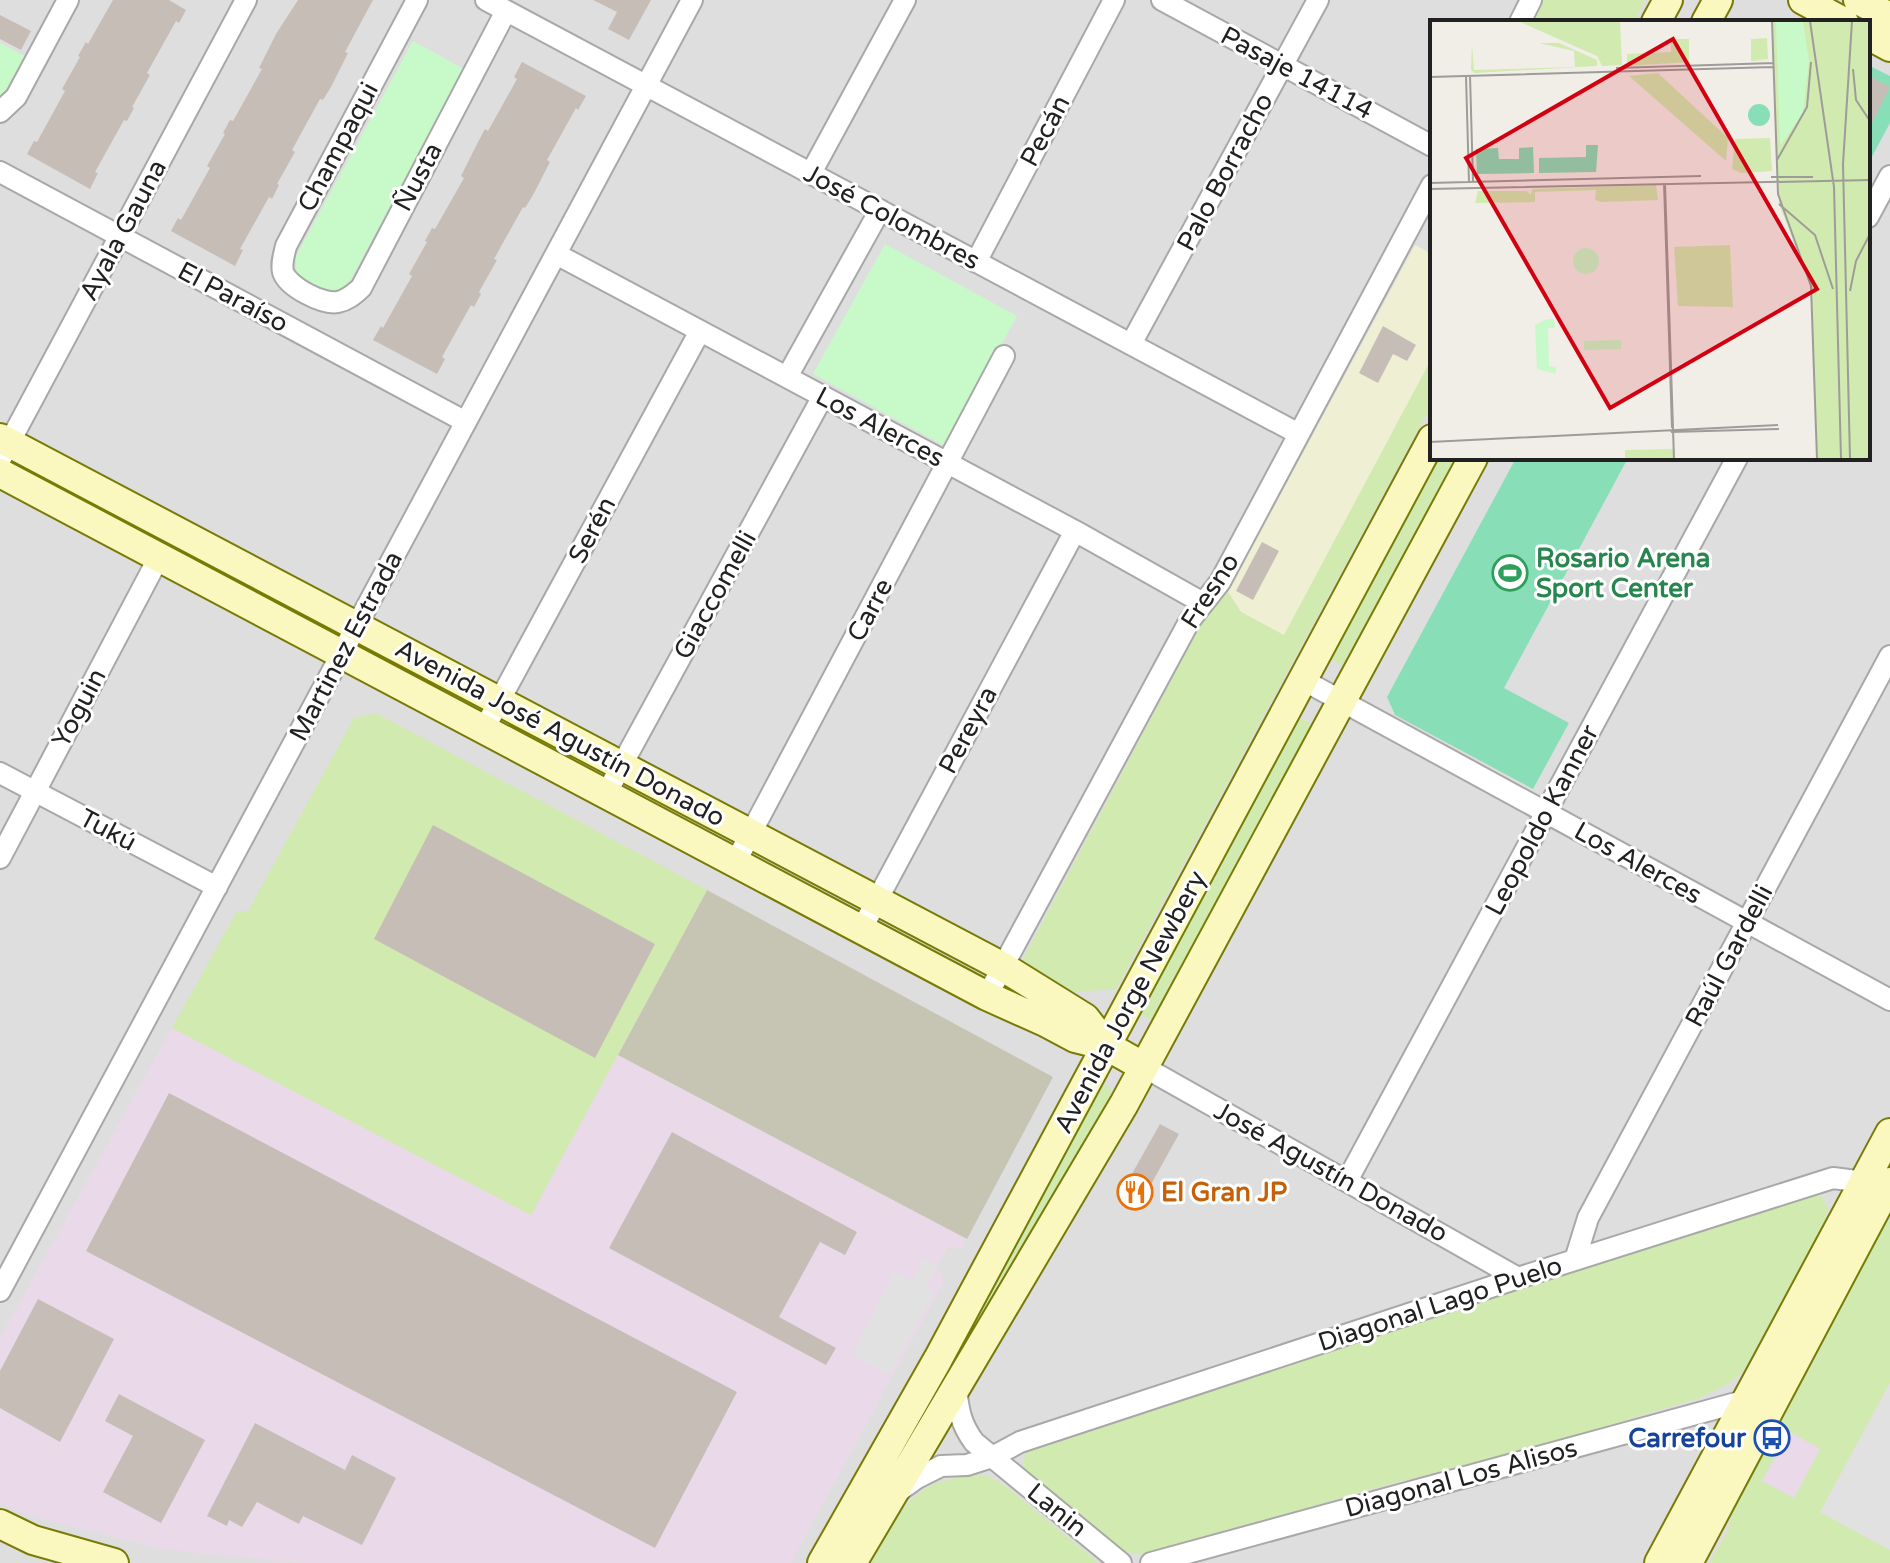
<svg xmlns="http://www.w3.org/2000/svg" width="1890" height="1563" font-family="'Varela Round',sans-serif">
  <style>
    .residential { fill: #dfdede; fill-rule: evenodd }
    .industrial { fill: #eadae9 }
    .construction { fill: #c6c5b3 }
    .farmland { fill: #efefd4 }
    .grass { fill: #d1eaaf; fill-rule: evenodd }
    .park { fill: #c7fac8 }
    .pitch { fill: #88dfb7 }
    .parking { fill: #e1e1e1 }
    .building { fill: #c6bdb7 }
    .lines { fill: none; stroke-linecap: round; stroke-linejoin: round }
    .street-casing { stroke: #a8a8a8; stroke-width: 24 }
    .secondary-casing { stroke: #777b06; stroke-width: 32 }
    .street { stroke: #fff; stroke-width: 20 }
    .secondary { stroke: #faf8be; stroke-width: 28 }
    .labels { text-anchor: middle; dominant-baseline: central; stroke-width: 6; stroke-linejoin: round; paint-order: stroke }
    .street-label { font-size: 26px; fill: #212121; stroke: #fff }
    .leisure-label { font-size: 26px; font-weight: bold; fill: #27864d; stroke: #fff; text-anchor: start }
    .food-label { font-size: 26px; font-weight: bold; fill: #c56008; stroke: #fff; text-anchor: start }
    .transit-label { font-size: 26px; font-weight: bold; fill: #164399; stroke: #fff; text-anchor: end }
    .inset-road { fill: none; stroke: #9e9c98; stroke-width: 2 }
    .view { fill: #d10111; fill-opacity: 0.15; stroke: #d10111; stroke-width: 4 }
    .inset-edge { fill: none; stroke: #212121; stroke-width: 4 }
  </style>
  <rect width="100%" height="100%" fill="#f1eee8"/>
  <!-- residential -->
  <path class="residential" d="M 0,0 L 1890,0 L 1890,1563 L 0,1563 ZM 1432,22 L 1868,22 L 1868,458 L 1432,458 Z"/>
  <!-- industrial -->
  <path class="industrial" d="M 172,1028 L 531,1215 L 618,1055 L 967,1239 L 962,1248 L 948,1247 L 937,1266 L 944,1281 L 791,1563 L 302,1563 L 162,1549 L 27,1515 L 0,1503 L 0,1338 Z
    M 1789,1431 L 1821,1448 L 1794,1498 L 1762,1481 Z"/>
  <!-- construction -->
  <path class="construction" d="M 707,890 L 1053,1077 L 967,1239 L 618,1055 Z"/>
  <!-- farmland -->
  <path class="farmland" d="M 1415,245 L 1432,254 L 1432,358 L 1284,636 L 1241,612 L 1228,592 Z"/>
  <!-- grass -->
  <path class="grass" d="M 1542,0 L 1645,0 L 1634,22 L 1531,22 Z
    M 1432,358 L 1432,404 L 1116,989 L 1074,992 L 1026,966 L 1024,957 L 1203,621 L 1228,592 L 1241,612 L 1284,635 Z
    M 1435,458 L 1456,458 L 1344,667 L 1328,657 Z
    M 376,713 L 707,890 L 531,1215 L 172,1028 L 237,911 L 248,911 L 354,718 Z
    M 1298,717 L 1314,725 L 1155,1022 L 1138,1013 Z
    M 1103,1085 L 1108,1086 L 1113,1093 L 1110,1103 L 839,1563 L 1098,1088 Z
    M 1810,1192 L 1822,1197 L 1828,1208 L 1824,1224 L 1744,1370 L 1731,1382 L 1700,1398 L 1539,1446 L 1375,1488 L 1148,1555 L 1131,1553 L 1116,1547 L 1023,1471 L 1025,1453 Z
    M 1890,1218 L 1890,1383 L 1820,1512 L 1890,1550 L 1890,1563 L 1709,1563 C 1718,1547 1736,1526 1730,1507 L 1765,1441 L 1773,1445 L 1779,1435 L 1771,1430 L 1879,1226 ZM 1789,1431 L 1820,1449 L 1794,1498 L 1762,1481 Z
    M 985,1475 L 1003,1484 L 1099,1563 L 871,1563 C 905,1505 910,1478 985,1475 Z"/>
  <!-- park -->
  <path class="park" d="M 413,41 L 464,69 L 350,281 L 340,290 L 328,292 L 301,278 L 296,268 L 296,256 Z
    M 0,43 L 27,57 L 0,103 Z
    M 885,244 L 1017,316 L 945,446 L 813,374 Z"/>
  <!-- pitch -->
  <path class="pitch" d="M 1868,65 L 1890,76 L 1890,123 L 1868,164 Z
    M 1516,458 L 1628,458 L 1504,688 L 1569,723 L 1533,789 L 1395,715 L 1387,697 Z"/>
  <!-- parking -->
  <path class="parking" d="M 924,1259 L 937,1266 L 926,1287 L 934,1292 L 890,1375 L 852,1354 L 895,1272 L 912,1281 Z
    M 1890,1383 L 1890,1550 L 1820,1512 Z"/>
  <!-- building -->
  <path class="building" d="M 113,0 L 169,0 L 186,10 L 179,23 L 176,21 L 147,73 L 150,75 L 132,107 L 134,108 L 127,121 L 124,120 L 95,172 L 98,173 L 90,189 L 27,154 L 34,141 L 37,142 L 65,91 L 62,89 L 80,57 L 78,56 L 86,42 L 88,44 Z
    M 298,0 L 373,0 L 345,52 L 348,53 L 331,87 L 323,100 L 320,99 L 292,150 L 295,152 L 277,184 L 279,185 L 272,199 L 269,197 L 240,249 L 243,250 L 235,266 L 171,231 L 178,218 L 181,220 L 210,168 L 207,166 L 225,134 L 223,133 L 230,120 L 233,121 L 262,69 L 259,68 L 276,34 Z
    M 593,0 L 651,0 L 629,40 L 608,29 L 617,12 Z
    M 0,15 L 31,31 L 21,50 L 0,39 Z
    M 522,62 L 586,96 L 578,110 L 576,108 L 547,160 L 550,162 L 533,195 L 525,208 L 523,207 L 494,259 L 497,260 L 479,292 L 481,294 L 474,307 L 471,305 L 442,357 L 445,359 L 437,374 L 373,340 L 381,326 L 383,328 L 412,276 L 409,274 L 427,242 L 425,241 L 432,228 L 435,229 L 464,178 L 461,176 L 478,142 L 485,129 L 488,131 L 517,79 L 514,77 Z
    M 1868,75 L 1890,87 L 1868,131 Z
    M 1383,326 L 1416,345 L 1407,361 L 1393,354 L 1378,383 L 1359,373 Z
    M 1262,542 L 1279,551 L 1253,600 L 1236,591 Z
    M 433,825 L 655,944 L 595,1058 L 374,939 Z
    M 169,1093 L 737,1392 L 655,1548 L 86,1251 Z
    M 1160,1124 L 1179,1134 L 1139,1206 L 1120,1195 Z
    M 672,1132 L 857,1232 L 845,1255 L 820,1242 L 779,1317 L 836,1348 L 826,1365 L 609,1248 Z
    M 38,1299 L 114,1339 L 60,1442 L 0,1408 L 0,1371 Z
    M 119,1394 L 205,1440 L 161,1523 L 103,1492 L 133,1436 L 105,1421 Z
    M 255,1423 L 345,1470 L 352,1455 L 396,1478 L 362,1545 L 303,1516 L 299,1524 L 257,1502 L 242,1527 L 229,1520 L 227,1526 L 207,1516 Z"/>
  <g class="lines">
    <defs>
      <path id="street" d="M 417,0 L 286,246 C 284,255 281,263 283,272 C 288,287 323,305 338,302 C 348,300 354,294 361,288 L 506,11
        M 486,0 L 1299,434
        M 1162,0 L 1432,146
        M 1520,22 L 1531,0
        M 0,112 L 16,97 L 68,0
        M 0,172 L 466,422
        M 811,173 L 905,0
        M 1868,217 L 1890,176
        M 556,254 L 1075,531 L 1203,603
        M 976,262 L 1114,0
        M 1131,344 L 1318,0
        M 787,377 L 880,210
        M 0,460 L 246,0
        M 1303,680 L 1890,1000
        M 484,729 L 700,331
        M 0,773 L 217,887
        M 606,794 L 823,396
        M 0,858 L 159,557
        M 735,863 L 1004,356
        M 861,930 L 1075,531
        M 987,996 L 1190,620 L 1220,582 L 1432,185
        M 1144,1067 L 1518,1278
        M 1347,1181 L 1737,458
        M 1575,1260 L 1588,1218 L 1890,656
        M 0,1291 L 692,0
        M 956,1386 C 958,1408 960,1423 974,1442 L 1121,1563
        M 899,1491 L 917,1478 L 941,1466 L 967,1465 L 992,1457 L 1020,1442 L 1518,1278 L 1833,1178 L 1864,1182 L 1872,1187
        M 1151,1563 L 1747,1400 L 1752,1403"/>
      <path id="secondary" d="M 1803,0 L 1844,22
        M 1858,0 L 1890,17
        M 1656,22 L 1668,0
        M 1706,22 L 1718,0
        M 1868,35 L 1890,47
        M 0,438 L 1003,967 L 1085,1018 L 1107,1046
        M 0,473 L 987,996 L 1045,1022 L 1075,1038 L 1107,1046 L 1144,1067
        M 0,1524 L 33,1540 L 114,1563
        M 822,1563 L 938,1359 L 1432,439
        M 852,1563 L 1124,1104 L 1473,458
        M 1659,1563 L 1890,1133
        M 1688,1563 L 1890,1182"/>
    </defs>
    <!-- street casing -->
    <use href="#street" class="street-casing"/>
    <!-- secondary casing -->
    <use href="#secondary" class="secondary-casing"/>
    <!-- street -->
    <use href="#street" class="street"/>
    <!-- secondary -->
    <use href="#secondary" class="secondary"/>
  </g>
  <!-- icons -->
  <defs>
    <symbol id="stadium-ring" viewBox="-11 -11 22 22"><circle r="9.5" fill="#fff" stroke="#2e9e5b" stroke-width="1.5"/><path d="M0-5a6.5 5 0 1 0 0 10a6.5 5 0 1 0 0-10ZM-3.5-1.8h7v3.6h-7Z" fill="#2e9e5b"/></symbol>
    <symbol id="restaurant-ring" viewBox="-11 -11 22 22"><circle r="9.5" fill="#fff" stroke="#e8710a" stroke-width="1.5"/><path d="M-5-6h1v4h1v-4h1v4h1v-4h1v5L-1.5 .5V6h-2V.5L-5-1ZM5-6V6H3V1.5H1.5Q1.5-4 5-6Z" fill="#e8710a"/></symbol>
    <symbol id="bus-ring" viewBox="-11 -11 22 22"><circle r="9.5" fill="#fff" stroke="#1a4fb4" stroke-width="1.5"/><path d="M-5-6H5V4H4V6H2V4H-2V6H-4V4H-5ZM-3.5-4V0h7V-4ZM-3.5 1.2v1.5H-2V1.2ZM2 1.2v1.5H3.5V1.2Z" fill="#1a4fb4"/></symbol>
  </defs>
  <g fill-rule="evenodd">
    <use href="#stadium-ring" x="1490" y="553" width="40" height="40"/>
    <use href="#restaurant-ring" x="1115" y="1172" width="40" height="40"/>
    <use href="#bus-ring" x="1752" y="1418" width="40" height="40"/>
  </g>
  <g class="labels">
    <!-- street labels -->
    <g class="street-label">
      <text transform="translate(1297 73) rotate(28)">Pasaje 14114</text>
      <text transform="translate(1045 131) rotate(-62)">Pecán</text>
      <text transform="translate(338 147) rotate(-62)">Champaqui</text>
      <text transform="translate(1225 172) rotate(-62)">Palo Borracho</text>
      <text transform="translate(418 177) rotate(-62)">Ñusta</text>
      <text transform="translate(892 217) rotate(28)">José Colombres</text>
      <text transform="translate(123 230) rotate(-62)">Ayala Gauna</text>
      <text transform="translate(233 297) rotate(28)">El Paraíso</text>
      <text transform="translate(880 427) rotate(28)">Los Alerces</text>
      <text transform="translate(592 530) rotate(-62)">Serén</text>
      <text transform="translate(1210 591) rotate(-57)">Fresno</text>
      <text transform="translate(715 595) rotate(-61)">Giaccomelli</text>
      <text transform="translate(870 610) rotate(-62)">Carre</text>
      <text transform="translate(346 646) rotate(-62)">Martinez Estrada</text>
      <text transform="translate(79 708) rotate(-62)">Yoguin</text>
      <text transform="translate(968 730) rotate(-62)">Pereyra</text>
      <text transform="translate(560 733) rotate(28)">Avenida José Agustín Donado</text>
      <text transform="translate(1542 820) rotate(-62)">Leopoldo Kanner</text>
      <text transform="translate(108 830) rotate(28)">Tukú</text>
      <text transform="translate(1638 863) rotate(29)">Los Alerces</text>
      <text transform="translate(1729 956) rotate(-62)">Raúl Gardelli</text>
      <text transform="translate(1130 1002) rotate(-62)">Avenida Jorge Newbery</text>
      <text transform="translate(1331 1172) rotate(29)">José Agustín Donado</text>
      <text transform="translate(1440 1304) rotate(-18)">Diagonal Lago Puelo</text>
      <text transform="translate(1461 1478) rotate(-15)">Diagonal Los Alisos</text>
      <text transform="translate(1057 1510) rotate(39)">Lanin</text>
    </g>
    <!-- leisure labels -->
    <g class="leisure-label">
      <text x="1536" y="558">Rosario Arena<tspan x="1536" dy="30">Sport Center</tspan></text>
    </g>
    <!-- food labels -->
    <g class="food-label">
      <text x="1161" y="1192">El Gran JP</text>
    </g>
    <!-- transit labels -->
    <g class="transit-label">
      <text x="1746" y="1438">Carrefour</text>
    </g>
  </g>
  <!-- overview -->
  <g transform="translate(1430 20)">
    <rect width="440" height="440" fill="#f1eee8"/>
    <path d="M 88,1 L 190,1 L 192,45 L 172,46 L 167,36 ZM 342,1 L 440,1 L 440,439 L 387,439 L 381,266 L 349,184 ZM 337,18 L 338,39 L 322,40 L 340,41 L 299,41 L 321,41 L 321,19 ZM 241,19 L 259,19 L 259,42 L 197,46 L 197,34 L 241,32 ZM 109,23 L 129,23 L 167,40 L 167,46 L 45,53 L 41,50 L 42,25 L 44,50 L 145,47 L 144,31 ZM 228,53 L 298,118 L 296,141 L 199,56 ZM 340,118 L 342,151 L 311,153 L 302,149 L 305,119 ZM 226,165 L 228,180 L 171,182 L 165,180 L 166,170 L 105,172 L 105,182 L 45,183 L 48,171 L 97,171 L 101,175 L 102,169 ZM 300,225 L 303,287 L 248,286 L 244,227 ZM 244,429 L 244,439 L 195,439 L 195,430 Z" fill="#d1eaaf"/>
    <path d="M 346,1 L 373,1 L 379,41 L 373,93 L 350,126 ZM143 241a13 13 0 1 1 26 0a13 13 0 1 1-26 0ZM 117,299 L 124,299 L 125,308 L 118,308 L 119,346 L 126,347 L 126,354 L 107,349 L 105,305 ZM 191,320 L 191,329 L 154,330 L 154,321 Z" fill="#c7fac8"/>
    <path d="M318 95a11 11 0 1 1 22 0a11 11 0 1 1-22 0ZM 156,125 L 168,125 L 166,152 L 109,153 L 109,138 L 156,137 ZM 103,127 L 104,153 L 47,154 L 46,129 L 68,128 L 69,139 L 89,139 L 89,128 Z" fill="#88dfb7"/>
    <path class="inset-road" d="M 342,1 L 348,174 L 381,266 L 387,439M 380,1 L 404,167 L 411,439M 186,48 L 344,43M 423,49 L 426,80 L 440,101M 40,55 L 43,162M 36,56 L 39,163M 0,57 L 343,47M 347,140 L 377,87 L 381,42M 341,157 L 383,157M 0,163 L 271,156M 234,163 L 242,408M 235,164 L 244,439M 0,169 L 440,160M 349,184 L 385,215 L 403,269M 440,254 L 440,382M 420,271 L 426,241 L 440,214M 241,412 L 349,409M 0,422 L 348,405M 420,439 L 413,144 L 422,1"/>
    <path class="view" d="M 243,19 L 387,269 L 180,388 L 36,138 Z"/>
    <rect width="440" height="440" class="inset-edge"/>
  </g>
</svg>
